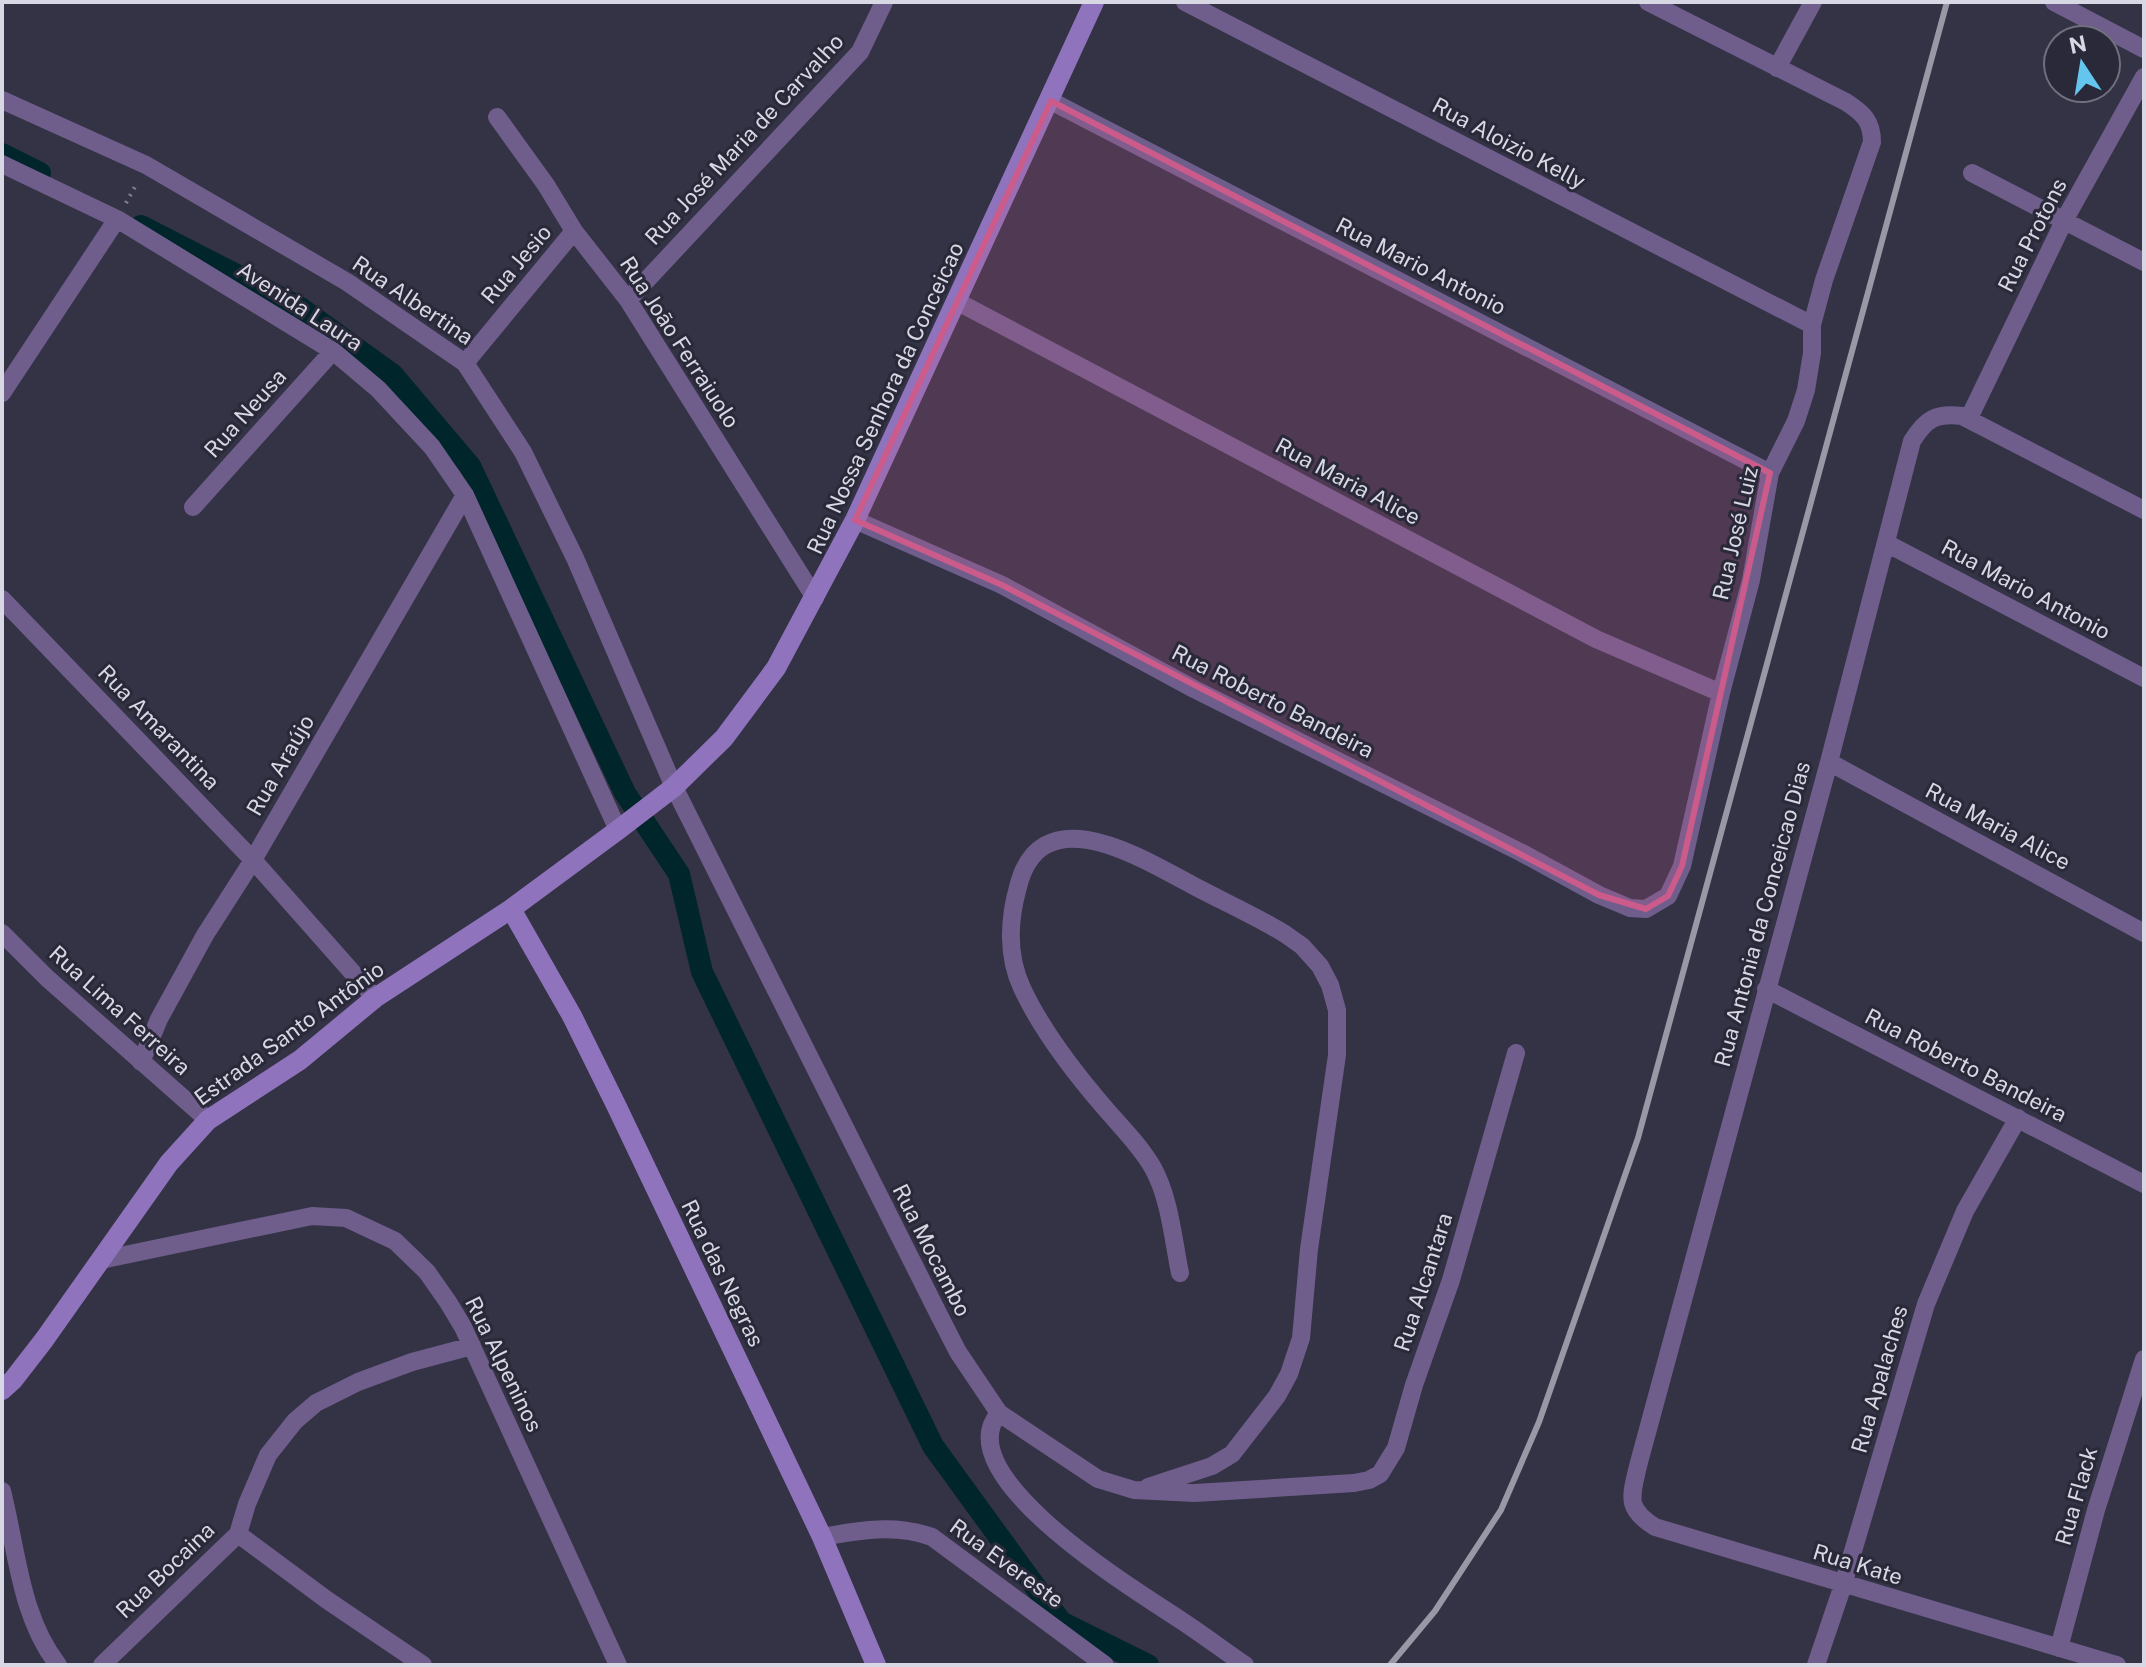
<svg xmlns="http://www.w3.org/2000/svg" width="2146" height="1667" font-family="'Public Sans',sans-serif">
  <style>
    .lines { fill: none; stroke-linecap: round; stroke-linejoin: round }
    .canal { stroke: #00252a; stroke-width: 22 }
    .path { stroke: #7f7f8e; stroke-width: 4; stroke-dasharray: 2 6; stroke-linecap: butt }
    .street { stroke: #6f5e8c; stroke-width: 18 }
    .secondary { stroke: #9073bd; stroke-width: 20 }
    .rail { stroke: #9898a6; stroke-width: 6 }
    .marked { fill: #ca5b8b; fill-opacity: 0.2; stroke: #ca5b8b; stroke-width: 6; stroke-linejoin: round }
    .labels { text-anchor: middle; dominant-baseline: central; stroke-width: 6; stroke-linejoin: round; paint-order: stroke }
    .street-label { font-size: 22px; fill: #d8d8e4; stroke: #29293a }
  </style>
  <rect width="100%" height="100%" fill="#333345"/>
  <g class="lines">
    <!-- canal -->
    <path class="canal" d="M 2,154 L 40,173
      M 141,226 L 299,307 L 393,375 L 470,466 L 625,793 L 679,874 L 702,972 L 933,1446 L 1061,1622 L 1148,1665"/>
    <!-- path -->
    <path class="path" d="M 126,203 L 137,183"/>
    <!-- street -->
    <path class="street" d="M 1185,2 L 1812,325
      M 2054,2 L 2144,49
      M 1777,68 L 1813,2
      M 2,100 L 146,165 L 347,282 L 465,363 L 523,452 L 575,558 L 674,787 L 939,1315 L 958,1352 L 999,1413 L 1098,1479 L 1134,1490 L 1195,1493 L 1354,1483 L 1369,1480 L 1380,1474 L 1396,1448 L 1414,1385 L 1451,1280 L 1516,1053
      M 1051,101 L 1770,473
      M 497,117 L 546,185 L 574,231 L 628,300 L 815,598
      M 2,164 L 117,219 L 333,351 L 378,389 L 432,447 L 465,495 L 618,830
      M 1972,173 L 2144,262
      M 628,300 L 860,52 L 884,2
      M 958,302 L 1596,639 L 1721,693
      M 465,363 L 574,231
      M 2,393 L 117,219
      M 1969,418 L 2065,219 L 2144,77
      M 193,507 L 333,351
      M 855,520 L 1002,585 L 1194,689 L 1522,853 L 1599,895 L 1630,908 L 1646,909 L 1668,896 L 1682,866 L 1721,693 L 1751,580 L 1770,473 L 1796,421 L 1806,390 L 1812,353 L 1812,325 L 1824,280 L 1872,142 C 1872,121 1863,113 1846,102 L 1648,2
      M 1886,543 L 2144,678
      M 2,599 L 253,860 L 375,998
      M 1829,762 L 2144,933
      M 2,933 L 47,978 L 208,1120
      M 1766,989 L 2144,1184
      M 141,1062 L 159,1019 L 205,935 L 253,860 L 465,495
      M 101,1260 L 312,1216 L 346,1218 L 395,1241 L 427,1272 L 448,1302 L 463,1327 L 618,1665
      M 999,1413 C 946,1476 1137,1591 1179,1619 C 1202,1634 1223,1650 1245,1665
      M 1148,1487 L 1212,1466 L 1232,1454 L 1277,1396 L 1289,1374 L 1301,1338 L 1309,1249 L 1337,1055 L 1337,1010 L 1330,985 L 1320,966 L 1302,946 L 1285,934 C 1256,916 1224,902 1194,886 C 1143,859 1041,794 1018,887 C 1009,919 1007,956 1022,988 C 1042,1031 1073,1071 1104,1107 C 1121,1127 1140,1145 1153,1168 C 1170,1199 1173,1239 1180,1273
      M 2,1491 C 17,1550 20,1616 58,1665
      M 238,1534 L 327,1600 L 423,1665
      M 822,1537 C 860,1530 896,1524 932,1537 L 1105,1665
      M 2059,1648 L 2096,1510 L 2144,1359
      M 102,1665 L 238,1534 L 247,1504 L 268,1455 L 295,1421 L 316,1403 L 358,1382 L 412,1362 L 472,1346
      M 1816,1665 L 1843,1585 L 1926,1304 L 1965,1211 L 2018,1118
      M 2117,1665 L 1655,1527 C 1625,1508 1631,1497 1638,1466 L 1829,762 L 1912,441 C 1926,419 1935,413 1962,416 L 2144,510"/>
    <!-- secondary -->
    <path class="secondary" d="M 511,909 L 572,1016 L 616,1105 L 822,1537 L 876,1665
      M 2,1390 L 13,1380 L 44,1340 L 169,1163 L 208,1120 L 300,1060 L 375,998 L 511,909 L 618,830 L 674,787 L 724,738 L 776,668 L 855,520 L 1094,2"/>
    <!-- rail -->
    <path class="rail" d="M 1390,1665 L 1435,1611 L 1501,1510 L 1539,1422 L 1638,1138 L 1947,2"/>
  </g>
  <!-- marked area -->
  <path class="marked" d="M 1051,101 L 1770,473 L 1682,866 L 1668,896 L 1646,909 L 1599,895 L 1002,585 L 855,520 Z"/>
  <g class="labels">
    <!-- street labels -->
    <g class="street-label">
      <text transform="translate(744 139) rotate(-47)">Rua José Maria de Carvalho</text>
      <text transform="translate(1509 143) rotate(28)">Rua Aloizio Kelly</text>
      <text transform="translate(2032 235) rotate(-63)">Rua Protons</text>
      <text transform="translate(516 264) rotate(-50)">Rua Jesio</text>
      <text transform="translate(1421 266) rotate(27)">Rua Mario Antonio</text>
      <text transform="translate(413 300) rotate(34)">Rua Albertina</text>
      <text transform="translate(300 306) rotate(33)">Avenida Laura</text>
      <text transform="translate(680 342) rotate(57)">Rua João Ferraiuolo</text>
      <text transform="translate(885 398) rotate(-65)">Rua Nossa Senhora da Conceicao</text>
      <text transform="translate(245 413) rotate(-48)">Rua Neusa</text>
      <text transform="translate(1348 481) rotate(28)">Rua Maria Alice</text>
      <text transform="translate(1735 533) rotate(-77)">Rua José Luiz</text>
      <text transform="translate(2026 589) rotate(28)">Rua Mario Antonio</text>
      <text transform="translate(1273 701) rotate(27)">Rua Roberto Bandeira</text>
      <text transform="translate(159 727) rotate(46)">Rua Amarantina</text>
      <text transform="translate(280 765) rotate(-60)">Rua Araújo</text>
      <text transform="translate(1998 826) rotate(28)">Rua Maria Alice</text>
      <text transform="translate(1762 914) rotate(-75)">Rua Antonia da Conceicao Dias</text>
      <text transform="translate(120 1010) rotate(42)">Rua Lima Ferreira</text>
      <text transform="translate(289 1033) rotate(-36)">Estrada Santo Antônio</text>
      <text transform="translate(1966 1065) rotate(27)">Rua Roberto Bandeira</text>
      <text transform="translate(932 1250) rotate(63)">Rua Mocambo</text>
      <text transform="translate(723 1273) rotate(64)">Rua das Negras</text>
      <text transform="translate(1423 1282) rotate(-72)">Rua Alcantara</text>
      <text transform="translate(504 1364) rotate(64)">Rua Alpeninos</text>
      <text transform="translate(1879 1379) rotate(-74)">Rua Apalaches</text>
      <text transform="translate(2076 1496) rotate(-74)">Rua Flack</text>
      <text transform="translate(1007 1563) rotate(36)">Rua Evereste</text>
      <text transform="translate(1858 1564) rotate(17)">Rua Kate</text>
      <text transform="translate(165 1570) rotate(-44)">Rua Bocaina</text>
    </g>
  </g>
  <!-- border -->
  <rect width="2146" height="1667" fill="none" stroke="#d8d8e4" stroke-width="8"/>
  <!-- north arrow -->
  <g transform="translate(2082 64) rotate(348)"><circle r="38" fill="#29293a" stroke="#6f6f7e" stroke-width="2"/>
  <path d="M0-6L14 30L0 20L-14 30Z" fill="#64c5ee"/>
  <text y="-12" font-size="22" font-weight="bold" text-anchor="middle" fill="#d8d8e4">N</text>
  </g>
</svg>
